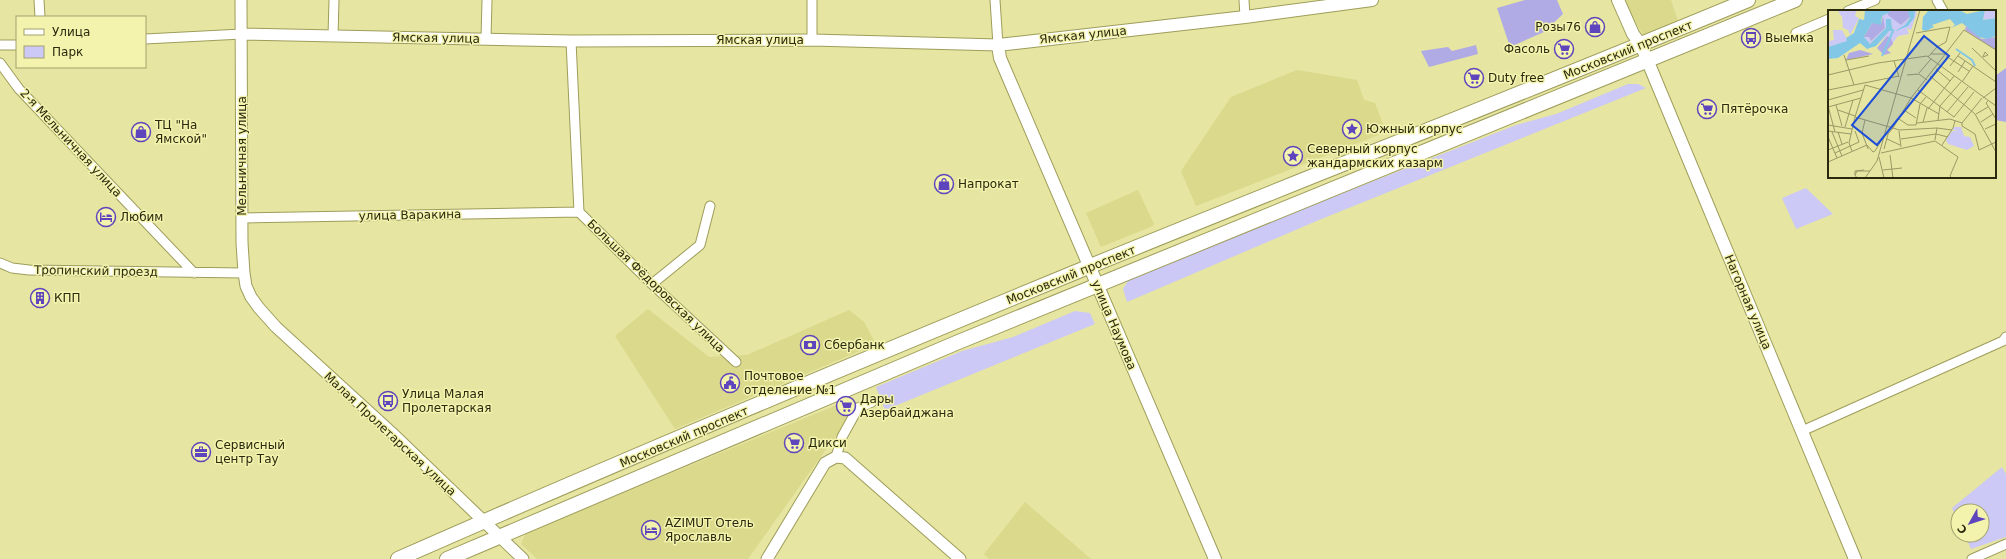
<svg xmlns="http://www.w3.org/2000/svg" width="2006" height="559" viewBox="0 0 2006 559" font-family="'DejaVu Sans',sans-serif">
  <rect width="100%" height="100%" fill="#e6e5a1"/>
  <path fill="#dad98c" d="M1623,0H1671L1678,21L1643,35Z
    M1297,70L1357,80L1364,100L1375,103L1386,132L1196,206L1181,171L1231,97Z
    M1138,190L1154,224L1153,226L1101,247L1086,213Z
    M648,309L709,357L747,355L849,310L864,322L876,344L675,429L615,336Z
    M854,398L858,408L824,452L748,559H537L521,544L526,533Z
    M1025,502L1091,559H989L984,554Z"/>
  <path fill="#ccc9f6" d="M1628,84H1638L1646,88L1319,220L1127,302L1123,289L1130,277L1516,125L1556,114Z
    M1806,188L1833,214L1796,229L1782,198Z
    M1075,311L1090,313L1095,324L885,410L876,387L962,351L1013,337Z
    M2002,467L2006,474V537L1971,549L1965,535H1982V511H1958V521L1952,508Z"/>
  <path fill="#b0abe5" d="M1525,0H1557L1563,14L1544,32L1510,47L1497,8Z
    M1476,45L1478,54L1429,67L1421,51L1448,47L1452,51Z
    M2006,68V122L1995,120V76Z"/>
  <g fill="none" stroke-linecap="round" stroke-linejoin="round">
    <defs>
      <path id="minor" d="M39,0L40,17
        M995,0L998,45
        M1244,0L1245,17
        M1937,0L1943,11
        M1848,11L1875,0
        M1796,33L1829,19
        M333,36L334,0
        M145,39L242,34
        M486,39L487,0
        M812,40V0
        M571,41L579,212L652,284L736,362
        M0,45H17
        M0,63L19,89L194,273
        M242,218L579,212
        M0,263L12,268L29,270L244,273
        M652,284L700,245L710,206
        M1802,431L2003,341L2006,337
        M836,457L842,437L858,408L872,402
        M1972,559L2006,544"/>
      <path id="tertiary" d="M241,0L242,243L244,273L246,286L251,297L259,308L276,327L392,433L523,559
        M242,34L571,41L812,40L998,45
        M767,559L825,463L836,457L845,458L960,559"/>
      <path id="secondary" d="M1618,0L1633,34L1641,45L1855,559
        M1215,559L1000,58L998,45L1245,17L1372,0"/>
      <path id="primary" d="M398,559C627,458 857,362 1088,267C1308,177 1529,91 1748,0
        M447,559L956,343L1795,0"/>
    </defs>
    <use href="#minor" stroke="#9e9d5b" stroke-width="11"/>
    <use href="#tertiary" stroke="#9e9d5b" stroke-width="13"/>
    <use href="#secondary" stroke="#9e9d5b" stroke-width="14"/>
    <use href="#primary" stroke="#9e9d5b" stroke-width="16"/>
    <use href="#minor" stroke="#fff" stroke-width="9"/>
    <use href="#tertiary" stroke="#fff" stroke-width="11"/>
    <use href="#secondary" stroke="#fff" stroke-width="12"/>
    <use href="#primary" stroke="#fff" stroke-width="14"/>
  </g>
  <defs>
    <symbol id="shop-ring" viewBox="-11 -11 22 22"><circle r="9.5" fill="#f3f3ae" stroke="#5e45bd" stroke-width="1.5"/><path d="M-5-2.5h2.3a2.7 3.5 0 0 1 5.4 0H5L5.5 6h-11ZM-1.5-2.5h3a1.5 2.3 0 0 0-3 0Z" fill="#5e45bd"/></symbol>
    <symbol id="bus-ring" viewBox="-11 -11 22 22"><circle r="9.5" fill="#f3f3ae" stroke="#5e45bd" stroke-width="1.5"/><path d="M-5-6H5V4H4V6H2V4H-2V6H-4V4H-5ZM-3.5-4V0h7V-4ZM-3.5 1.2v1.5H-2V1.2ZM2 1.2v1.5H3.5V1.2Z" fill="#5e45bd"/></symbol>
    <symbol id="supermarket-ring" viewBox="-11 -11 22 22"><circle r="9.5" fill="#f3f3ae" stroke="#5e45bd" stroke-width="1.5"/><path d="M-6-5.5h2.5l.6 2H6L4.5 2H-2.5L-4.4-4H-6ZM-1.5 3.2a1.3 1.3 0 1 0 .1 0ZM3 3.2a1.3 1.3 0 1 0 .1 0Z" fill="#5e45bd"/></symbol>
    <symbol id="sight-ring" viewBox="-11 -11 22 22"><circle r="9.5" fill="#f3f3ae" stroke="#5e45bd" stroke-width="1.5"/><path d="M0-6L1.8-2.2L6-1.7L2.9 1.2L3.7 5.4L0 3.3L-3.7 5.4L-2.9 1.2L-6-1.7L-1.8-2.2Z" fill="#5e45bd"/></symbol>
    <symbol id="hotel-ring" viewBox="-11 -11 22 22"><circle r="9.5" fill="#f3f3ae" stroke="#5e45bd" stroke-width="1.5"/><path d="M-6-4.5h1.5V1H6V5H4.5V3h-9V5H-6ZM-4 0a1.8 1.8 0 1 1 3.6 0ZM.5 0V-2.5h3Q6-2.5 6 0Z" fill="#5e45bd"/></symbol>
    <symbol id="building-ring" viewBox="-11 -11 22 22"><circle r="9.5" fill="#f3f3ae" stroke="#5e45bd" stroke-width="1.5"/><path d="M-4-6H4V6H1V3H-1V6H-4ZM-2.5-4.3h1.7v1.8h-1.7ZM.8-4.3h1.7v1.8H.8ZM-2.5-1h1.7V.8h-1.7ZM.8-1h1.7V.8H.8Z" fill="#5e45bd"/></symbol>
    <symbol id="bank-ring" viewBox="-11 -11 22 22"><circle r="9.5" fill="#f3f3ae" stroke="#5e45bd" stroke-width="1.5"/><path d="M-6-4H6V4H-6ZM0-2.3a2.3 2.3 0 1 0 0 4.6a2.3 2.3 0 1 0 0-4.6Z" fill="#5e45bd"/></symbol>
    <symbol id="civic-ring" viewBox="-11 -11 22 22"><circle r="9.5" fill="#f3f3ae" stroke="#5e45bd" stroke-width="1.5"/><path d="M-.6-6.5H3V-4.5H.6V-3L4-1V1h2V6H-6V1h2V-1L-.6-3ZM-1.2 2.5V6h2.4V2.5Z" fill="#5e45bd"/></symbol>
    <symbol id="office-ring" viewBox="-11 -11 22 22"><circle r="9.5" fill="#f3f3ae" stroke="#5e45bd" stroke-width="1.5"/><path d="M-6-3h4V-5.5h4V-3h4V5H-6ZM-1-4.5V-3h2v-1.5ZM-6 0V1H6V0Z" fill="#5e45bd"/></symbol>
  </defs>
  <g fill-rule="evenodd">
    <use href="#shop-ring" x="1584" y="16" width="22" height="22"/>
    <use href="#bus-ring" x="1740" y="27" width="22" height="22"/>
    <use href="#supermarket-ring" x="1553" y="38" width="22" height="22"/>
    <use href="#supermarket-ring" x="1463" y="67" width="22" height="22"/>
    <use href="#supermarket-ring" x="1696" y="98" width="22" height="22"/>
    <use href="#sight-ring" x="1341" y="118" width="22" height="22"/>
    <use href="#shop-ring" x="130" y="121" width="22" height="22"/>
    <use href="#sight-ring" x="1282" y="145" width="22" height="22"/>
    <use href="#shop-ring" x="933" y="173" width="22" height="22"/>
    <use href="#hotel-ring" x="95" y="206" width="22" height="22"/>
    <use href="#building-ring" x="29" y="287" width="22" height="22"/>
    <use href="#bank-ring" x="799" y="334" width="22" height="22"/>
    <use href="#civic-ring" x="719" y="372" width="22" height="22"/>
    <use href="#bus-ring" x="377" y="390" width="22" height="22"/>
    <use href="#supermarket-ring" x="835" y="395" width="22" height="22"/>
    <use href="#supermarket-ring" x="783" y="432" width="22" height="22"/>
    <use href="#office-ring" x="190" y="441" width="22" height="22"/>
    <use href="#hotel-ring" x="640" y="519" width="22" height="22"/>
  </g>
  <g text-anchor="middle" stroke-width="3" stroke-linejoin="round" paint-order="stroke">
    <g font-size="12" fill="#2a290e" stroke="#f3f3ae" text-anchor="start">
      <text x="1581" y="31" text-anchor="end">Розы76</text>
      <text x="1765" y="42">Выемка</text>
      <text x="1550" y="53" text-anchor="end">Фасоль</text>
      <text x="1488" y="82">Duty free</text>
      <text x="1721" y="113">Пятёрочка</text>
      <text x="155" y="129">ТЦ "На<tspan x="155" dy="14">Ямской"</tspan></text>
      <text x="1366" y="133">Южный корпус</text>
      <text x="1307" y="153">Северный корпус<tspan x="1307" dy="14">жандармских казарм</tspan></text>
      <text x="958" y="188">Напрокат</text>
      <text x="120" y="221">Любим</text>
      <text x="54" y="302">КПП</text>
      <text x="824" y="349">Сбербанк</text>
      <text x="744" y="380">Почтовое<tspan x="744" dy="14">отделение №1</tspan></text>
      <text x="402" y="398">Улица Малая<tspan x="402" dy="14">Пролетарская</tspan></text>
      <text x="860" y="403">Дары<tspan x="860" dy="14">Азербайджана</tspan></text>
      <text x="808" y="447">Дикси</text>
      <text x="215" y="449">Сервисный<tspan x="215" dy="14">центр Тау</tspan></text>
      <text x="665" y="527">AZIMUT Отель<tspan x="665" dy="14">Ярославль</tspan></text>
    </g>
    <g font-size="12" fill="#2a290e" stroke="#f3f3ae">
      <text transform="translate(1083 35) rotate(-6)" y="4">Ямская улица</text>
      <text transform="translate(436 38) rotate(1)" y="4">Ямская улица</text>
      <text x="760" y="44">Ямская улица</text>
      <text transform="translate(1628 50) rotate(-22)" y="4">Московский проспект</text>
      <text transform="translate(71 143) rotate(47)" y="4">2-я Мельничная улица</text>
      <text transform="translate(242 156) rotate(-90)" y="4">Мельничная улица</text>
      <text transform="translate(410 215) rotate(-1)" y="4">улица Варакина</text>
      <text transform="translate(96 271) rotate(1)" y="4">Тропинский проезд</text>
      <text transform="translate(1071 275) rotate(-22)" y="4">Московский проспект</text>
      <text transform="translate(656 286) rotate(44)" y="4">Большая Фёдоровская улица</text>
      <text transform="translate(1748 302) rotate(67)" y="4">Нагорная улица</text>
      <text transform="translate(1114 325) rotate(67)" y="4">улица Наумова</text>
      <text transform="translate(390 434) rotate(43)" y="4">Малая Пролетарская улица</text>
      <text transform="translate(684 437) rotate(-23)" y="4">Московский проспект</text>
    </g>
  </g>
  <g transform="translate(1828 10)">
    <rect width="168" height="168" fill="#e6e5a1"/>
    <path d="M10,0H29L27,6L31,8L22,25L20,20L15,18L14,6L12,5ZM87,0L89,3L83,20L79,18L81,24L70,26L64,34L63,28L59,26L48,36L61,21H68L84,10ZM157,0H168V8L155,10ZM59,2L73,15L83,6L78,15L67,21L64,18L63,11H58V18L54,23L44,34L40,33L36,27H41L43,31L57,18L54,6ZM5,20H14L20,31L0,37V31L6,30ZM126,117H133L136,126L142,127L146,136L139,140L120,134L118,130L124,121H130L125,120Z" fill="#ccc9f6"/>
    <path d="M65,0L80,1L83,6L73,15L60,5L59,2ZM55,6L57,18L43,31L41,27H36L44,13L53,14ZM138,16L154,29L168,27V40L137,20ZM59,26L63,28L65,34L59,40L63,43L56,45L49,38ZM32,40L45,44L18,50L21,43Z" fill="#b0abe5"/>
    <path d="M37,0H65L54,6L53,15L44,13L36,27L42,34L58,18V9H63L64,18L67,21L77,15L82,8L80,1L76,0H87L86,8L80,16L68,21H61L48,36L39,39L32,33L10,48L0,49V37L19,31L18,28L26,23L31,9L36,10ZM101,0H131L139,4L157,0L155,10L168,8V26L159,29L151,27L134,13L123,18L127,15L122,9L104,15L106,17L98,21L94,20L95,7Z" fill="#82c8e6"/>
    <path fill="none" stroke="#82c8e6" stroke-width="2" d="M128,39L144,50L147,56M54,46L65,21"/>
    <path fill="none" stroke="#9b9a66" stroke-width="1" d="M88,23L122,17L118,32L109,37L100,47M144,38L168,61M103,44H120M16,45L26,75M118,46L141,61M130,46L168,72M155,47L160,45L157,42L155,47M18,50L41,46M66,51L71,67M122,56L132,43M108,59L122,71M130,62L137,51M91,63L103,49M0,65L50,53L99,46L168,96M79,65L91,64L99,70M102,66L147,104L168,142M134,72L145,56M36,73L71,66M37,75L83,88L65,118L27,107ZM0,80L36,73M90,80L126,107L146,82M155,88L168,78M0,90L35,80M161,90L158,93L168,109M8,95L14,116M0,96L7,122M0,97L33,88M100,99L126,66M10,100L27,106M76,100L88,108M119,102L140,77M111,104L83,88L136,20L168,40M148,104L160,97M71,109L80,115H88L92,94L98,87M110,110L112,96L133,72M95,112L99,98M153,112L165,104M89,113L122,109L134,113M134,113V116L147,124L151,140L168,132M134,113L154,88M0,115L24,119M17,117L25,90M157,119L168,114M0,121L23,124M71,121L73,137M4,122L14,146M10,122L14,134M34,123L40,139M34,123L37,110M0,127L9,148M59,129L72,135M73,129L108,124L120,127M107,130L109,118M114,135L125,118L127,111M56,139L60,124L65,118L71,120L109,118L124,120M0,140L20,132M24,141L21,133L27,107M7,143L31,132L27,121M53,143L107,131L130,147L122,166L124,168M62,145L65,168M51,147L56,168M0,152L39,135L45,142L47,141L53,131M55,160L74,158M27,165V161L36,160M29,168L27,165L29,161H42M37,168L49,151L92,0"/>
    <path fill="#1d4ed8" fill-opacity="0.15" stroke="#1d4ed8" stroke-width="2" d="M96,26L121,46L49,135L24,115Z"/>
    <rect width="168" height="168" fill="none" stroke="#2a290e" stroke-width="2"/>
  </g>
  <rect x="16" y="16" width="130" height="52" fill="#f3f3ae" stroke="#a3a26e"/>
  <rect x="24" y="29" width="20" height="6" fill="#ffffff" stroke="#a3a26e"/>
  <text x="52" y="36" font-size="12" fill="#2a290e">Улица</text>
  <rect x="24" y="46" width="20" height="12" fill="#ccc9f6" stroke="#a3a26e"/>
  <text x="52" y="56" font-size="12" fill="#2a290e">Парк</text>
  <g transform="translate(1970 523) rotate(231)"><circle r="19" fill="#f3f3ae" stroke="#a3a26e"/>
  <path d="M0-3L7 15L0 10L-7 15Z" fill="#5e45bd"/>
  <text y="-6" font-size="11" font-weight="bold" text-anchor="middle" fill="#2a290e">С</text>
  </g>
</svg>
